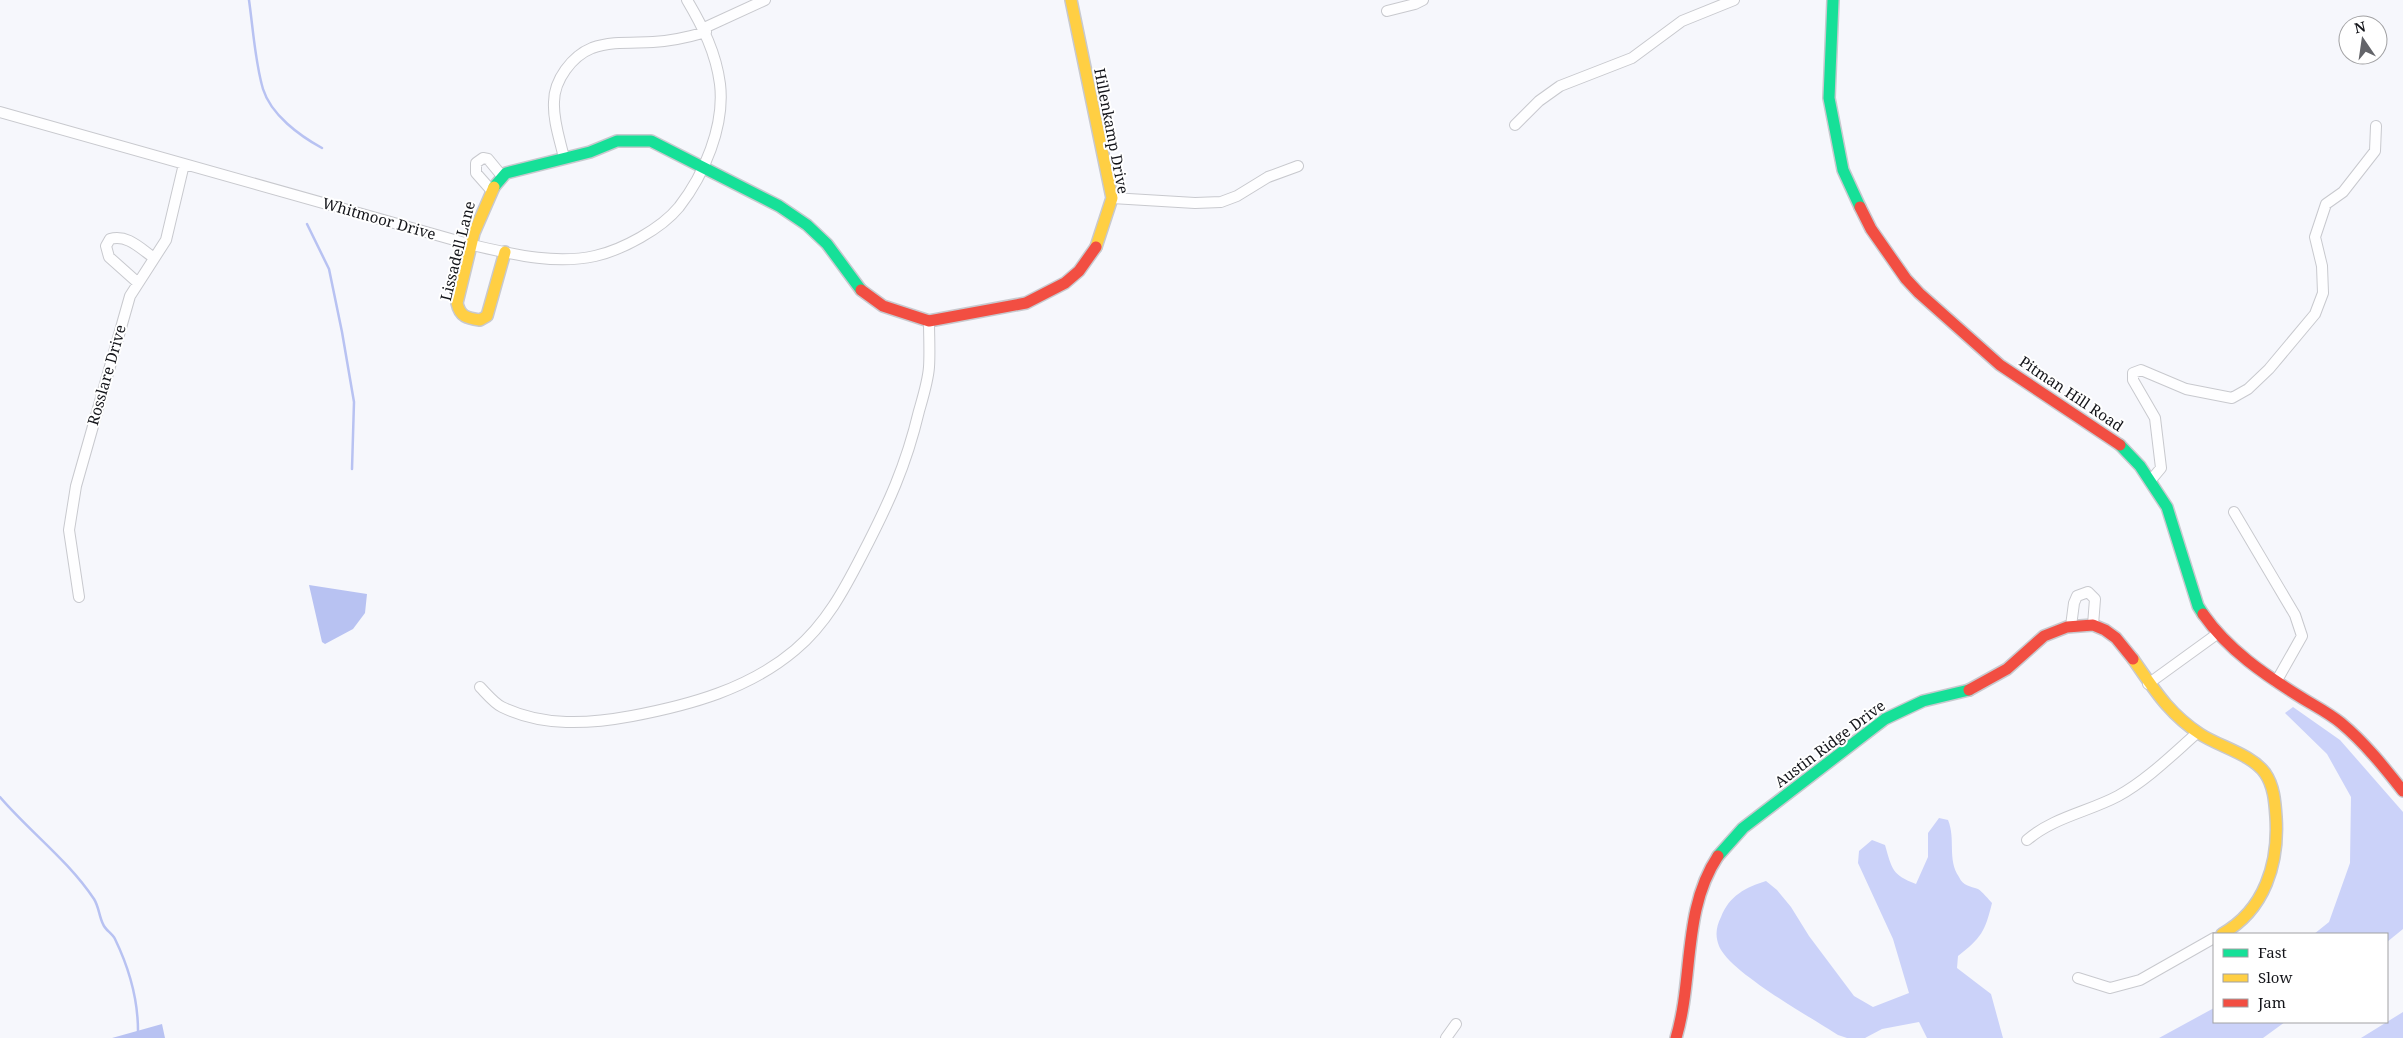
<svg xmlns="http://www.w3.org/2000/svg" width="2403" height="1038" viewBox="0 0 2403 1038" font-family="'Noto Serif',serif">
  <rect width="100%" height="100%" fill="#f6f7fc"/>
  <path fill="#cbd2f9" d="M2293,707L2340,740L2403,812V929L2387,942V934H2314L2329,922L2350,863L2351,797L2327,754L2285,713Z
    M1939,818L1948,820C1956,839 1947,859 1959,877C1963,886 1970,886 1978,889C1983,892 1988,899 1992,903C1985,932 1981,938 1958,956L1957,968L1991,994L2003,1038H1927L1919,1022L1882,1029L1865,1038H1847L1838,1035C1812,1018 1729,972 1719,946C1715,936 1716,927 1721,917C1729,896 1746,887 1766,881L1777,890L1791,907L1809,936L1854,996L1873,1007L1909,993L1893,939L1858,863L1859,851L1872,840L1885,845C1892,869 1892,875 1916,884L1928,857V833Z
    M2214,1008V1022H2285L2263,1038H2159Z
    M2403,1012V1038H2361Z"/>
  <path fill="#b8c2f2" d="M309,585L367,594L365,613L353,629L325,644L322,642Z
    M162,1024L165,1038H112Z"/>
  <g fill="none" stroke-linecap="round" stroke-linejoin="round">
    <path stroke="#b8c2f2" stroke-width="2.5" d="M249,0C253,28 255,62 263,89C271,115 300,136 322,148
      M307,224L329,269L342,332L354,402L352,469
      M0,797C30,832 68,860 94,899C99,907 99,916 103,924C105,930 112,933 115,939C129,968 138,999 138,1031"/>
    <defs>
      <path id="street" d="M1387,11L1415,4L1423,0
        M704,28L765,0
        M0,112L472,245C512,254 554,265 595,256C622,250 661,229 679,207C704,175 725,126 720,84C716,53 703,27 687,0
        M1515,125L1539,101L1560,86L1632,58L1682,21L1734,0
        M564,158C560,140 553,121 554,102C554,80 572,56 592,48C611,41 634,43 653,42C672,41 689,37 706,32
        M491,190L476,173V163L483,158L488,159L502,176
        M1112,198L1195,203L1221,202L1237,196L1268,177L1298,166
        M137,282L109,257L106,246L110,239C127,234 140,248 154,258
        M2151,480L2161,468L2155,418L2133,380V373L2141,370L2186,389L2232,398L2248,389L2269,369L2315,314L2323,293L2322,266L2315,237L2326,204L2343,192L2375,151L2376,126
        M2234,512L2295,615L2302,636L2276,682
        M79,597L69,530L76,486L130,296L166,240L184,164
        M2071,626L2074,603L2077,596L2088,592L2095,599L2093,625
        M2148,684L2217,634
        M480,687C486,693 494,703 502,707C543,727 589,724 632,716C690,705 749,689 795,650C826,624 844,590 862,555C888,505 906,466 919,411C923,397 928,381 929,367C930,352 929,336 929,321
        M2027,840C2054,817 2088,812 2118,796C2147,780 2172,755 2197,733
        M2078,978L2110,988L2140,980L2214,938
        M1446,1038L1456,1024"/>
      <path id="fast" d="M1833,0L1829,98L1843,170L1860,207
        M494,187L506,173L590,152L617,141H651L779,206L807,225L827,244L861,290
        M2120,445L2140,466L2167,507L2198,606L2203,614
        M1718,856L1743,828L1885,719L1923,701L1969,690"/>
      <path id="slow" d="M1071,0L1112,198L1096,247
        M494,187L474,233L457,303C460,317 467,318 480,320L487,316L505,252
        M2133,659C2154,689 2168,713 2200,734C2220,747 2251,754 2265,773C2274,786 2275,802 2276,817C2279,863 2265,910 2222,934"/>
      <path id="jam" d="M1860,207L1871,229L1906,279L1919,293L2000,365L2120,445
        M861,290L883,306L929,321L1026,303L1065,283L1079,271L1096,247
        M2203,614C2228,650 2265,675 2302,698C2315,706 2329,713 2341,723C2365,743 2384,767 2403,791
        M1969,690L2007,669L2044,636L2067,627L2093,625L2105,630L2116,638L2133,659
        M1676,1038C1694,978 1682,910 1718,856"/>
    </defs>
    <use href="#street" stroke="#c8c9ce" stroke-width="12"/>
    <use href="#fast" stroke="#c8c9ce" stroke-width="14"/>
    <use href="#slow" stroke="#c8c9ce" stroke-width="14"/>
    <use href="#jam" stroke="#c8c9ce" stroke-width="14"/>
    <use href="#street" stroke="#fefeff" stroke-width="10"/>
    <use href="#fast" stroke="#16e098" stroke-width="11"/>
    <use href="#slow" stroke="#ffcf43" stroke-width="11"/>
    <use href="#jam" stroke="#f24e42" stroke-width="11"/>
  </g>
  <g text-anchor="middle" stroke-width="4" stroke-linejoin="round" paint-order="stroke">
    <g font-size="15" fill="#14151a" stroke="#fff">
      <text transform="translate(1111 131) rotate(79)" y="5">Hillenkamp Drive</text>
      <text transform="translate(379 219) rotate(16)" y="5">Whitmoor Drive</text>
      <text transform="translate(458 251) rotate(-76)" y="5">Lissadell Lane</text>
      <text transform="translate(107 375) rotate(-74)" y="5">Rosslare Drive</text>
      <text transform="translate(2071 394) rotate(34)" y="5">Pitman Hill Road</text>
      <text transform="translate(1830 744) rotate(-37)" y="5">Austin Ridge Drive</text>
    </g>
  </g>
  <rect x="2213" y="933" width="175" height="90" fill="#ffffff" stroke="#a1a1a3"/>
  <rect x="2223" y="949" width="25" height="8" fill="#16e098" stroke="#a1a1a3"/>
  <text x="2258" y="958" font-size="15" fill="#14151a">Fast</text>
  <rect x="2223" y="974" width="25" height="8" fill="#ffcf43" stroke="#a1a1a3"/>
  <text x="2258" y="983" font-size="15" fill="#14151a">Slow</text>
  <rect x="2223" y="999" width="25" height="8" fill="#f24e42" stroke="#a1a1a3"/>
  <text x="2258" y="1008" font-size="15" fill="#14151a">Jam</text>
  <g transform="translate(2363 40) rotate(347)"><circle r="24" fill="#ffffff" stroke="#a1a1a3"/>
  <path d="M0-4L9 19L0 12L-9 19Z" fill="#636469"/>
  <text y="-8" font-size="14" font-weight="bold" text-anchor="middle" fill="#14151a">N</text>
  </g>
</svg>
